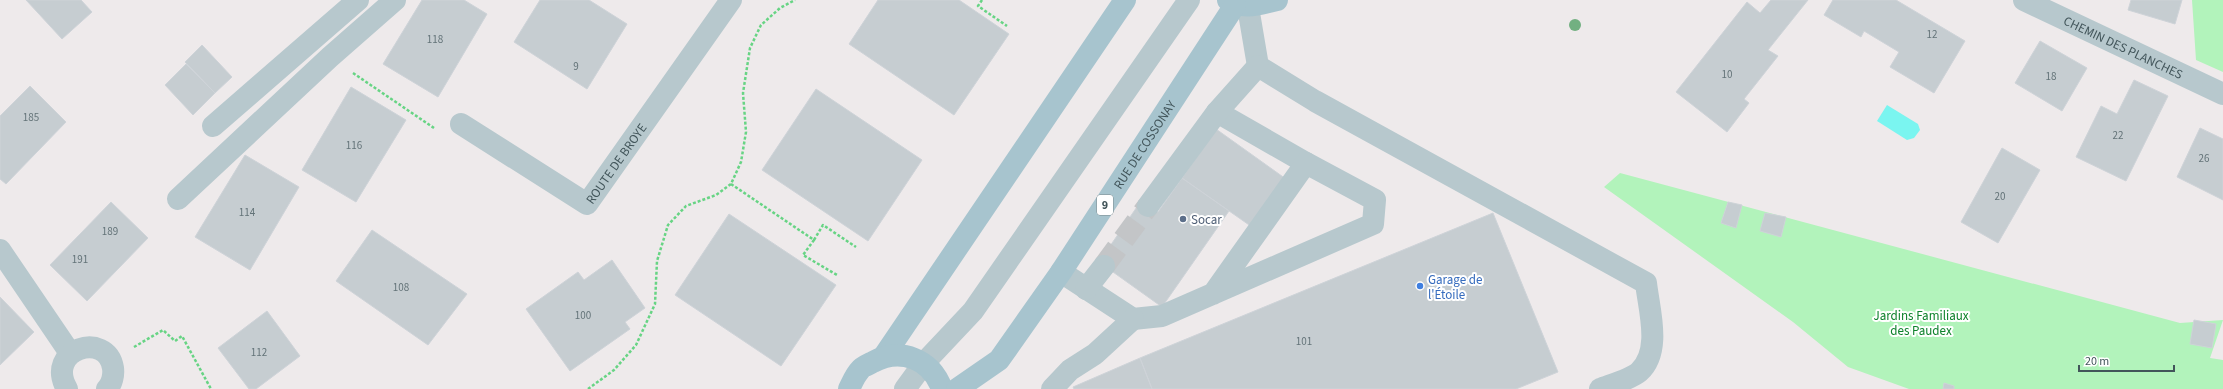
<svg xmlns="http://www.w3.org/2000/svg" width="2223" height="389" viewBox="0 0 2223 389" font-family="'Source Sans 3',sans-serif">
  <rect width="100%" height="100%" fill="#eeeaeb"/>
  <path fill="#b2f3bb" d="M2192,0H2223V72L2196,60Z
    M1620,173L2180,323L2223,320L2210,358L2223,360V389H1909L1848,367L1793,322L1604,187Z"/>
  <path fill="#7af5f0" d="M1887,105L1918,124L1920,130L1914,138L1907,140L1877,121Z"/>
  <path fill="#c6cdd1" stroke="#ced3d8" d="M26,0H81L92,12L62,39Z
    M422,0H464L487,14L438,97L383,64Z
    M540,0H589L627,24L587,89L514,42Z
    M878,0H959L1009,34L954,115L849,44Z
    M1771,0H1808L1768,50L1778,56L1744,99L1749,103L1727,132L1676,92L1747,2L1760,13Z
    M1833,0H1896L1965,41L1934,93L1890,67L1899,52L1864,31L1861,37L1824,15Z
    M2131,0H2182L2175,24L2128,10Z
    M2040,41L2087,68L2062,111L2015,83Z
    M202,45L232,77L215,93L185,62Z
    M186,64L215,93L193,115L165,85Z
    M2134,80L2168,96L2126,181L2076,157L2101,106L2117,114Z
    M30,86L66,122L6,184L0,179V116Z
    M351,87L406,120L356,202L302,170Z
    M816,89L922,160L868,241L762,170Z
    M2200,128L2223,139V200L2177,177Z
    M1216,129L1286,179L1252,227L1182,178Z
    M2002,148L2040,170L1998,243L1961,222Z
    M245,155L299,187L250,270L195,237Z
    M1182,178L1229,211L1162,307L1099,262L1141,201L1158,212Z
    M111,202L148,238L87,301L50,265Z
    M1728,202L1742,205L1736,228L1721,223Z
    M1493,213L1558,372L1516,389H1152L1140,358Z
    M1765,213L1786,217L1781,237L1760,231Z
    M729,214L836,285L781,366L675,295Z
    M372,230L467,294L428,345L336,281Z
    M612,260L645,308L625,322L630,329L570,371L526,309L578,272L584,280Z
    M0,297L34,332L0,365Z
    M267,311L300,356L256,389H249L218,348Z
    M2194,320L2216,324L2212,348L2190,344Z
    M1140,358L1152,389H1074L1073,387Z
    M1944,383L1954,386V389H1943Z"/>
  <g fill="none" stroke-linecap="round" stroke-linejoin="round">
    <path stroke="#c3c5c7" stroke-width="22" stroke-dasharray="22 11" stroke-linecap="butt" d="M1104,266L1148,206"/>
    <path stroke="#67d484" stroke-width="2.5" stroke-dasharray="3 2" stroke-linecap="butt" d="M982,0L978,6L1007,26
      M353,73L434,128
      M731,184L814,240L803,255L837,275
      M814,240L823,225L856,247
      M134,347L163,330L175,341L182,336L211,389
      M588,389L614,370L636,345L655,304L657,261L668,225L686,206L716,195L731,184L741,162L746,132L743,93L750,48L761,25L780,8L795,0"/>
    <g stroke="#b7c8cd" stroke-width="22">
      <path id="s1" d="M2024,0L2223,94"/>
      <path d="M1248,7L1258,66L1315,101L1646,283C1649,310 1662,351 1639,372C1631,379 1610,385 1600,389"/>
      <path d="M1217,112L1306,163"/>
      <path id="s2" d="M461,124L587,204L731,0"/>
      <path d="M213,126L358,0"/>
      <path d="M178,199L330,57L395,0"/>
      <path d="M1148,206L1217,112L1258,66"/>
      <path d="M0,250L70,353"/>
      <path d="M1061,272L1133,319L1162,316L1373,224L1375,200L1306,163L1213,294"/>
      <path d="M1086,289L1104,266"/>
      <path d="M67,389C44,349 107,330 113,368C114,375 112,384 107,389"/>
      <path d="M905,389L924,363L973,311L1189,0"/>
      <path d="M1052,389L1070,370L1095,354L1133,319"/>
    </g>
    <g stroke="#a7c4ce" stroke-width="22">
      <path d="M1228,0C1244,10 1259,4 1277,0"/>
      <path d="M884,356L1125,0"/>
      <path d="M849,389C852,383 855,375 860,370C862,367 869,364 873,362C901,347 931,359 942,389"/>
      <path id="s3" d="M957,389L999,360L1061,272L1235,5"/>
    </g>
  </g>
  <circle fill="#72b081" cx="1575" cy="25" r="6"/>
  <circle fill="#5c6f8a" stroke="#fff" stroke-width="1.5" cx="1183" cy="219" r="4"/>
  <circle fill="#3f7fe0" stroke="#fff" stroke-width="1.5" cx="1420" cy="286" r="4"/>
  <g text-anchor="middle" stroke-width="4" stroke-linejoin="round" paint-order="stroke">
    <g font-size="11" fill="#637378">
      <text x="1932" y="38">12</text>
      <text x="435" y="43">118</text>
      <text x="576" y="70">9</text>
      <text x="1727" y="78">10</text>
      <text x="2051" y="80">18</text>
      <text x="31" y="121">185</text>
      <text x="2118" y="139">22</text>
      <text x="354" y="149">116</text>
      <text x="2204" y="162">26</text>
      <text x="2000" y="200">20</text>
      <text x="247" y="216">114</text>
      <text x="110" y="235">189</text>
      <text x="80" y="263">191</text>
      <text x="401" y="291">108</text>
      <text x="583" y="319">100</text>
      <text x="1304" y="345">101</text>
      <text x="259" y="356">112</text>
    </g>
    <rect fill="#fff" stroke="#7b888c" stroke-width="1" x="1097" y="195" width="16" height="20" rx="3"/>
    <g font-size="12" font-weight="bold" fill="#42555a">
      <text x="1105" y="209">9</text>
    </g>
    <g font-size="13" fill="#42555a" stroke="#fff">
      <text dy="5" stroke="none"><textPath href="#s1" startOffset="110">CHEMIN DES PLANCHES</textPath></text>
      <text dy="5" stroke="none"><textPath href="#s3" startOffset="311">RUE DE COSSONAY</textPath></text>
      <text dy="5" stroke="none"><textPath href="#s2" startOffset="199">ROUTE DE BROYE</textPath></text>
    </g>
    <g font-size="13" fill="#4e5e75" stroke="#fff" text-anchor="start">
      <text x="1191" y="224">Socar</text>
    </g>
    <g font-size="13" fill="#366cbe" stroke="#fff" text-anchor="start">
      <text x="1428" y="284">Garage de<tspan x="1428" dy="15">l'Étoile</tspan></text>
    </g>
    <g font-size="13" fill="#0c812a" stroke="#fff">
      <text x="1921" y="320">Jardins Familiaux<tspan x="1921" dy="15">des Paudex</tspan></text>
    </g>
  </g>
  <path d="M2079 365v6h95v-6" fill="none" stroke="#42555a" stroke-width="2"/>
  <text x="2085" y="365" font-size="12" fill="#42555a" stroke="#ffffff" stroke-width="3" paint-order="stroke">20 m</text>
</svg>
